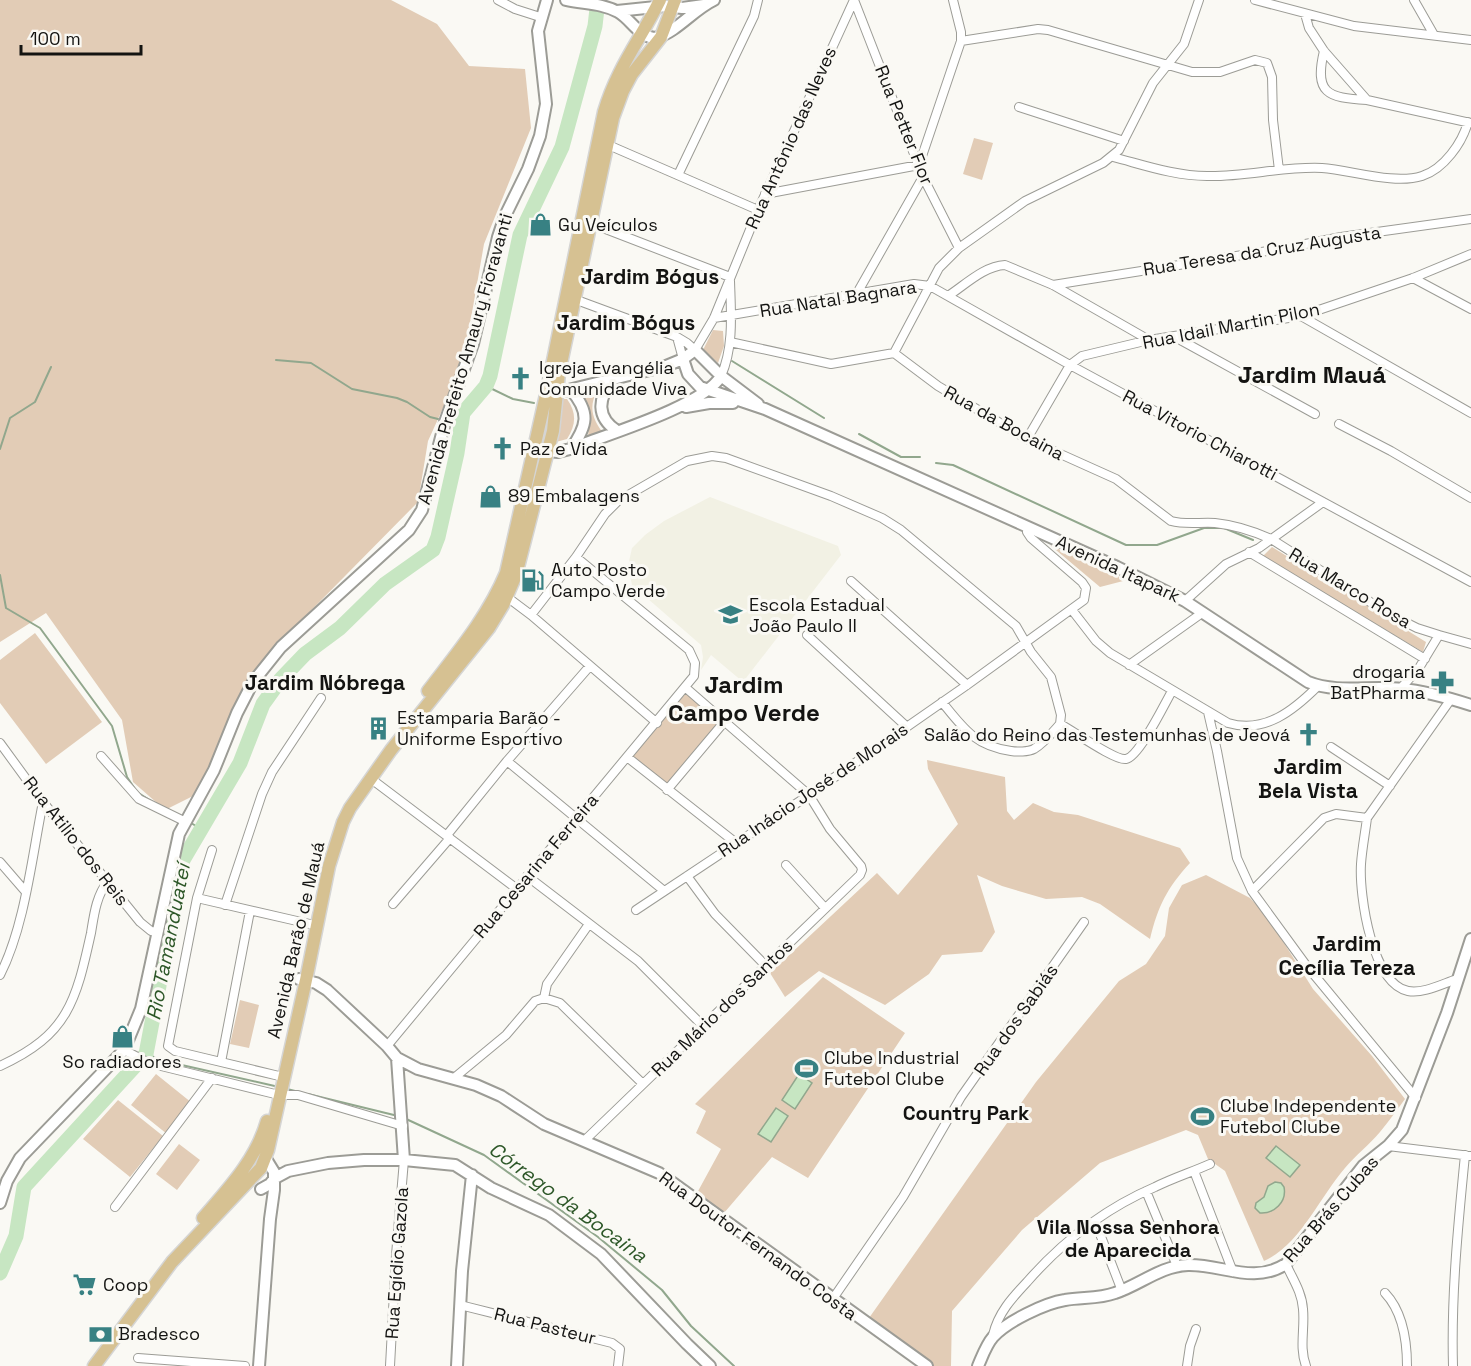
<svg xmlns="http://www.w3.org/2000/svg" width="1471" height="1366" viewBox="0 0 1471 1366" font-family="'Space Grotesk',sans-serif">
  <rect width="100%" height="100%" fill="#faf9f4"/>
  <path fill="#f2f1e4" d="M710,497L838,546L841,555L743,682L711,655L701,670L703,657L701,645L632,585L628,566L632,548L645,535L664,521Z"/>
  <path fill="#e2ccb6" d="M0,0H391L437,24L469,66L525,69L531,128L484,244L463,364L428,441L418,502L275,647L193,796L165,810L133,782L122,720L46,613L0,642Z
    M974,138L993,143L982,180L963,174Z
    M713,330L723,331L724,346L718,363L703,350Z
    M597,391C588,408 593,420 604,434L587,440C591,423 591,409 580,396Z
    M561,399H567C577,413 576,425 567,439L556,442Z
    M1050,545L1127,580L1100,587Z
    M1272,547L1426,642L1423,652L1262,557Z
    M35,633L102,722L46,764L0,703V660Z
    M687,692L722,722L667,787L630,757Z
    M927,760L1005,777L1007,811L1014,820L1033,803L1054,812L1078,815L1180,848L1190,863C1167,888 1158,906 1150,939L1100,904L1082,897L1046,899L1002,886L977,875L995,932L982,952L942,955L929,974L885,1005L819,971L785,997L770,973L877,873L898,895L958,824L928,769Z
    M1206,875L1250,898L1267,916L1313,989L1372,1056L1405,1099C1397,1110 1389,1121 1380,1132C1369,1145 1356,1155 1345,1168C1319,1198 1300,1245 1264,1261L1225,1171L1208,1159L1198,1135L1186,1130L1100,1163L1022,1230L952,1311L951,1366H932L869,1318L1036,1082L1119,981L1146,964L1165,936L1169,908L1182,885Z
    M823,977L905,1033L808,1178L772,1157L724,1213L697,1193L721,1149L696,1133L706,1111L695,1104Z
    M240,1000L259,1005L249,1048L230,1044Z
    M156,1074L192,1103L167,1134L131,1105Z
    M118,1100L163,1136L130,1177L83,1139Z
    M179,1144L200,1160L177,1190L156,1174Z"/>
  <path fill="#c7e6c2" stroke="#91a78d" stroke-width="1.5" d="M799,1074L812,1083L795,1109L782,1100Z
    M776,1108L788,1116L771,1142L758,1134Z
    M1276,1146L1300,1165L1290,1177L1266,1158Z
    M1275,1182L1281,1183L1284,1187C1287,1202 1274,1214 1260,1213L1255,1208L1256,1203L1264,1197L1268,1186Z"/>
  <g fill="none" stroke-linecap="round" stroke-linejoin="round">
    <path stroke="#91a78d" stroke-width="2" d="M276,360L311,363L352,389L397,398L407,402L430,417L438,419
      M732,361L824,418
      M486,386L513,399L534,403
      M450,421L461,428
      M859,434L901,457H920
      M0,449L10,418L35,402L51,367
      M936,463L953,465L1126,545H1157L1204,528H1224L1253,540
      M0,575L6,608L40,628L112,726L127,777L137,792L151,801
      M191,823L201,829
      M146,1054L164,1061L279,1087
      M287,1089L299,1092
      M308,1094L398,1116
      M404,1118L484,1155L598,1237L662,1290L691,1326L734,1366"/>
    <path stroke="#c7e6c2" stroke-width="15" d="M0,1273L16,1236L24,1187L146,1054L183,860L240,763L263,704L281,679L305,654L340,628L385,584L433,550L438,537L457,453L463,413L486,386L490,376L520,235L562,147L595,26L598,0"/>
    <defs>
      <path id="street" d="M498,0L515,9L540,17
        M854,0L923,177L959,248
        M1255,0L1354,26L1471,40
        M1414,0L1434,35
        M1305,14L1309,28L1324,51L1367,100L1471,123
        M961,41L1038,29L1048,30L1192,72H1220L1255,60L1267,63L1272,77L1273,120L1279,170
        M1324,51C1314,93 1327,98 1367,100
        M1019,107L1124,141
        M606,144L758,210
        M1113,157C1144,165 1175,176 1207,176C1245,177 1284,166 1322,168C1351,170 1394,185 1422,176C1444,169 1462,143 1468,122
        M678,175L754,16L758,0
        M765,194L919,165L961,41V32L953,0
        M590,223L730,277
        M1413,278L1471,309
        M1053,285L1280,249L1341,237L1471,219
        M856,295L923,177
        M948,296C965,285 984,266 1005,265L1053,285L1149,340
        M574,299L677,337L687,343L695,350L714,318L758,210L854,0
        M1301,316L1471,413
        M714,318L914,284L930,286L1070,365L1471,582
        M677,337L683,359
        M1175,337L1315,414
        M730,342L831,364L894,353
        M894,353L938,386L1027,439L1116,479L1171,521C1186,525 1200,522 1215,523C1235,525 1253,531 1271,539L1389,614L1417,628L1439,635L1419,668L1401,688
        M894,353L939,268L959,248L1025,201L1103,163L1119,150L1153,83L1184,44L1199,0
        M721,376C734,347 731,313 730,281
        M1339,424L1391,451L1471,498
        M1027,439L1070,365L1082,356L1149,340L1301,316L1413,278L1471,254
        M1249,552L1425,659
        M851,581L967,685
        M507,597L531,615L657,723
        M1185,601L1226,564L1259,548L1323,502
        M1072,610L1096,641L1110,653L1228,723C1265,734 1294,710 1318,686
        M531,615L576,557L605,514L618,501L687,461L712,456L726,458L831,496L882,518L901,530L1016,626L1031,652L1051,677L1061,715L1060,724
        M807,635L907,727
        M1439,635L1471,644
        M1129,665L1202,613
        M942,702C963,728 975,746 1011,751C1017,752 1028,752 1034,749C1044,743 1052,733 1060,724C1072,730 1115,761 1126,759C1139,757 1165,703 1172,691
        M1208,712L1217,751L1237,858L1252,891L1306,965L1416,1098
        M0,743L43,802L140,922L151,931L158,932
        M1331,747L1390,786
        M101,756L139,799L184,821
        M627,757L736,843
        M507,761L663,890
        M370,778L517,889
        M667,790L725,721
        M1367,818L1451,699
        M447,835L507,761L589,667
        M212,850L197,898L168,1046L175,1051L279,1076
        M0,862L25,891
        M786,865L825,908
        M527,876L638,961L703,1026
        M687,876L715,914L766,966
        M1252,891L1324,818L1336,814L1367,818C1365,834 1362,849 1361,864C1359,895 1372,984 1408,991C1423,994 1442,984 1457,979
        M197,898L310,924
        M393,904L450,838
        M225,905L262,794L272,772L321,698
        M636,910L809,795L967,685L1084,600L1086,588L1082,582L1031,538L1027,532L1028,528
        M0,975C25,926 32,856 43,802
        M544,998L560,1003L643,1084
        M544,998L547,984L589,924
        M387,1046L694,676L695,663L689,650L576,557
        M124,1050L149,1063L275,1094
        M221,1062L250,911
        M0,1066C68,1035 76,1001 91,933C94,915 96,896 108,881
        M454,1078L506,1035L535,1001L544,998
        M280,1095H298L403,1126
        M584,1141L860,875L862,870L861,866L830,829L809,795L686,688
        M1388,1146L1471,1156
        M1194,1171L1233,1272
        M1146,1191L1177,1266
        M115,1207L212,1078
        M1095,1221L1122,1291
        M1286,1264C1292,1278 1302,1292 1303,1309C1305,1329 1299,1347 1306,1366
        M1385,1293C1403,1312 1407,1341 1407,1366
        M832,1300L903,1197L961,1097L1084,922
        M460,1305L612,1343L620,1349L618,1366
        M993,1335C998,1313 1012,1298 1027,1282C1062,1242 1106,1208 1155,1187C1173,1178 1192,1172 1210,1164
        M138,1358L245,1366
        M390,1366L396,1255L404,1160
        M1187,1366L1190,1346L1196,1329
        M1453,1366C1451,1296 1458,1225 1465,1155"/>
      <path id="secondary" d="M566,0C583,4 602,3 618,12C631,19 639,38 656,38C678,31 693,10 714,0
        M617,11L665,6L682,8L704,5
        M683,359L688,374L700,387L765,409L1117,567L1185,601L1308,682C1338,694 1371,685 1402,689C1425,691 1449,698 1471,705
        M612,380C598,399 596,417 617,431
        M552,394L666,366L683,359L695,350L721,376L758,404
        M686,407L709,403H733
        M571,449C587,426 591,413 571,390
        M548,451L558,452L570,449C605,435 704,406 721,376
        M299,979L316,983L327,990L387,1046L397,1058L418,1069L476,1085L501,1096L544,1124L659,1173L927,1366
        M397,1058L404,1160
        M261,1189L270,1184L275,1178L288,1171L328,1163L364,1160H404L455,1165L491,1188L549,1215L601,1254L687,1344L710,1366
        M0,1203L7,1181L20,1158L124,1050L141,1009L179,834L214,770L237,713L253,682L281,647L409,530L422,510L445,422L473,344L498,237L505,216L528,169L540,136L546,104L538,31L547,0
        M259,1366L270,1219L274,1190V1172L266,1159
        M457,1366L462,1271L472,1175
        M978,1366C982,1357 986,1345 993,1337C1006,1322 1045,1303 1065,1300C1082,1297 1099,1299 1115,1293C1140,1285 1160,1266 1188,1265C1222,1264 1253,1285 1286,1264L1363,1166L1388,1146L1402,1130L1447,1013L1471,939"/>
      <path id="primary" d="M428,691C457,653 487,618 506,573L546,395L604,112C617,68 640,40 660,0
        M203,1218C228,1189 256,1160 267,1121
        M94,1366L172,1262L261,1168L268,1150L306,980L329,866L343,822L350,808L391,750L489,628L503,605L516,575L553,431L559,373L613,118L623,91L632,74L661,37L675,0"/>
    </defs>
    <use href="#street" stroke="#9c9c96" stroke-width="10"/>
    <use href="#secondary" stroke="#9c9c96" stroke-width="14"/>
    <use href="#primary" stroke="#d5d5d4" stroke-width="15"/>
    <use href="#street" stroke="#fff" stroke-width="8"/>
    <use href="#secondary" stroke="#fff" stroke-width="10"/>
    <use href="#primary" stroke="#d6c192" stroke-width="12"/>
  </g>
  <defs>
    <symbol id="shop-bare" viewBox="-9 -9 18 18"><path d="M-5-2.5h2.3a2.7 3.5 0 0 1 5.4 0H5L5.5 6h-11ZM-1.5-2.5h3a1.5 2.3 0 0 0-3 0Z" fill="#388183" stroke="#faf9f4" stroke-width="2.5" paint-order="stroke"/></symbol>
    <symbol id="church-bare" viewBox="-9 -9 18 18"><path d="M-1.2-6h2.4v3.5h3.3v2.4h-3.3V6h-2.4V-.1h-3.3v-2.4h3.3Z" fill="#388183" stroke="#faf9f4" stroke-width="2.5" paint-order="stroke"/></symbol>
    <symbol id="fuel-bare" viewBox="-9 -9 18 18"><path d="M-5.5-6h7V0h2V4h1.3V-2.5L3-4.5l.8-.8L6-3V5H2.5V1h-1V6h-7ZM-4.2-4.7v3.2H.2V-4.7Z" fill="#388183" stroke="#faf9f4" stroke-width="2.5" paint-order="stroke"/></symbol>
    <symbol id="school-bare" viewBox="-9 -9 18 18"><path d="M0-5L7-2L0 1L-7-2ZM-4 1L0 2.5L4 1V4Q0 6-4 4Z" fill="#388183" stroke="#faf9f4" stroke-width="2.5" paint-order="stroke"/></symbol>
    <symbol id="pharmacy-bare" viewBox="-9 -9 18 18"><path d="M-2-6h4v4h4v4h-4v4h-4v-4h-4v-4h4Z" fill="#388183" stroke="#faf9f4" stroke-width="2.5" paint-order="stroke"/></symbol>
    <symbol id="building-bare" viewBox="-9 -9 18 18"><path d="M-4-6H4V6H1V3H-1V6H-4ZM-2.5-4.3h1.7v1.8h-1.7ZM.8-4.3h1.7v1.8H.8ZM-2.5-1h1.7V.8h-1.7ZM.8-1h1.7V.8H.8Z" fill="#388183" stroke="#faf9f4" stroke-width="2.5" paint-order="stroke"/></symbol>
    <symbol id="stadium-bare" viewBox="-9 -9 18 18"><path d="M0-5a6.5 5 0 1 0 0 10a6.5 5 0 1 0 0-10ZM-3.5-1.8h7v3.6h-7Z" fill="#388183" stroke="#faf9f4" stroke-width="2.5" paint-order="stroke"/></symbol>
    <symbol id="supermarket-bare" viewBox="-9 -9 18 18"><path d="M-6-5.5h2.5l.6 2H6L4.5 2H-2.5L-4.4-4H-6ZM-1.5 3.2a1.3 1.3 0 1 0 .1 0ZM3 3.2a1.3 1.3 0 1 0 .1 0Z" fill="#388183" stroke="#faf9f4" stroke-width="2.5" paint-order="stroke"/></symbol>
    <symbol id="bank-bare" viewBox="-9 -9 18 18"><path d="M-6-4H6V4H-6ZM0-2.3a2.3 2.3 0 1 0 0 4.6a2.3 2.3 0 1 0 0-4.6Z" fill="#388183" stroke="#faf9f4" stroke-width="2.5" paint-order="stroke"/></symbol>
  </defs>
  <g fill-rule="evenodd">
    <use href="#shop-bare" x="524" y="208" width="33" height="33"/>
    <use href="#church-bare" x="504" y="362" width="33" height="33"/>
    <use href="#church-bare" x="486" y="432" width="33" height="33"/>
    <use href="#shop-bare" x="474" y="480" width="33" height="33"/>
    <use href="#fuel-bare" x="516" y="564" width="33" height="33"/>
    <use href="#school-bare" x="714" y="598" width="33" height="33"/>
    <use href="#pharmacy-bare" x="1426" y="666" width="33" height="33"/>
    <use href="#building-bare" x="362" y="712" width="33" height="33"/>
    <use href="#church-bare" x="1292" y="718" width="33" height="33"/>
    <use href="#shop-bare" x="106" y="1020" width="33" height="33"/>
    <use href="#stadium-bare" x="790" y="1052" width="33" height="33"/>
    <use href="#stadium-bare" x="1186" y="1100" width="33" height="33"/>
    <use href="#supermarket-bare" x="68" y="1268" width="33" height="33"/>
    <use href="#bank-bare" x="84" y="1318" width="33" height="33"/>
  </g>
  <g text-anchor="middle" stroke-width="6" stroke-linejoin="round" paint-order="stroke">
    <g font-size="18" fill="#141412" stroke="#faf9f4">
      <text transform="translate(904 125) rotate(68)" y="6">Rua Petter Flor</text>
      <text transform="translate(791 138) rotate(-66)" y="6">Rua Antônio das Neves</text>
      <text transform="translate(1262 251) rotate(-9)" y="6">Rua Teresa da Cruz Augusta</text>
      <text transform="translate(838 299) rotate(-9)" y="6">Rua Natal Bagnara</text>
      <text transform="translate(1231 326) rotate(-11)" y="6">Rua Idail Martin Pilon</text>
      <text transform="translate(465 359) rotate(-74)" y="6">Avenida Prefeito Amaury Fioravanti</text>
      <text transform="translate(1004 423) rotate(29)" y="6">Rua da Bocaina</text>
      <text transform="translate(1200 435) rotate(28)" y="6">Rua Vitorio Chiarotti</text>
      <text transform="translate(1118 569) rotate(25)" y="6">Avenida Itapark</text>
      <text transform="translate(1350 588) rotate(31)" y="6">Rua Marco Rosa</text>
      <text transform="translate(813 790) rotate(-34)" y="6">Rua Inácio José de Morais</text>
      <text transform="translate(76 841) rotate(52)" y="6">Rua Atilio dos Reis</text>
      <text transform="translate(536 866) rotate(-50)" y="6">Rua Cesarina Ferreira</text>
      <text transform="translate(296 940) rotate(-77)" y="6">Avenida Barão de Mauá</text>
      <text transform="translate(722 1008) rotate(-44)" y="6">Rua Mário dos Santos</text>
      <text transform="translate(1016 1020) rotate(-55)" y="6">Rua dos Sabiás</text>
      <text transform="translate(1331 1209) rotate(-49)" y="6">Rua Brás Cubas</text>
      <text transform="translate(758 1246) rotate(36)" y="6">Rua Doutor Fernando Costa</text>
      <text transform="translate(397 1263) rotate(-86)" y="6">Rua Egídio Gazola</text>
      <text transform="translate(545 1326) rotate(14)" y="6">Rua Pasteur</text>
    </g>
    <g font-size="18" fill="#141412" stroke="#faf9f4" text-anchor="start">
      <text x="558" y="231">Gu Veículos</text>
      <text x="539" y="374">Igreja Evangélia<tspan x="539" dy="21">Comunidade Viva</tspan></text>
      <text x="520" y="455">Paz e Vida</text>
      <text x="508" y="502">89 Embalagens</text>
      <text x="551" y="576">Auto Posto<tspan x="551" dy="21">Campo Verde</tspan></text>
      <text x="749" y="611">Escola Estadual<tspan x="749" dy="21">João Paulo II</tspan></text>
      <text x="1425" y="678" text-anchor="end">drogaria<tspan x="1425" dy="21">BatPharma</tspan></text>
      <text x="397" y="724">Estamparia Barão -<tspan x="397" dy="21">Uniforme Esportivo</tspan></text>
      <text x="1290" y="741" text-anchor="end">Salão do Reino das Testemunhas de Jeová</text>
      <text x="824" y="1064">Clube Industrial<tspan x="824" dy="21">Futebol Clube</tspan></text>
      <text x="122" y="1068" text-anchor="middle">So radiadores</text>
      <text x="1220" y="1112">Clube Independente<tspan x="1220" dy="21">Futebol Clube</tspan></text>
      <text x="103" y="1291">Coop</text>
      <text x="118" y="1340">Bradesco</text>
    </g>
    <g font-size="20" font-style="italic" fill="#2d5728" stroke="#faf9f4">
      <text transform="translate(168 942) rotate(-79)" y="7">Rio Tamanduateí</text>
      <text transform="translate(568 1202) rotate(36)" y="7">Córrego da Bocaina</text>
    </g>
    <g font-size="20" font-weight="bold" fill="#141412" stroke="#faf9f4">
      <text x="966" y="1120">Country Park</text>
      <text x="1128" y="1234">Vila Nossa Senhora<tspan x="1128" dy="23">de Aparecida</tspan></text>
    </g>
    <g font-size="21" font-weight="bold" fill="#141412" stroke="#faf9f4">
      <text x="650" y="284">Jardim Bógus</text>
      <text x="626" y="330">Jardim Bógus</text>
      <text x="325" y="690">Jardim Nóbrega</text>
      <text x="1308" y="774">Jardim<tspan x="1308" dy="24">Bela Vista</tspan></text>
      <text x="1347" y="951">Jardim<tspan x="1347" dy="24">Cecília Tereza</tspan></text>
    </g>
    <g font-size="24" font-weight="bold" fill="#141412" stroke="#faf9f4">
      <text x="1312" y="383">Jardim Mauá</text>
      <text x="744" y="693">Jardim<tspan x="744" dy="28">Campo Verde</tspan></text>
    </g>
  </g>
  <path d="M21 45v9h120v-9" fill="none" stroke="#141412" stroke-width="3"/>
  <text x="30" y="45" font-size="18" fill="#141412" stroke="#faf9f4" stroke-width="4.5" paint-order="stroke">100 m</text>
</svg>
